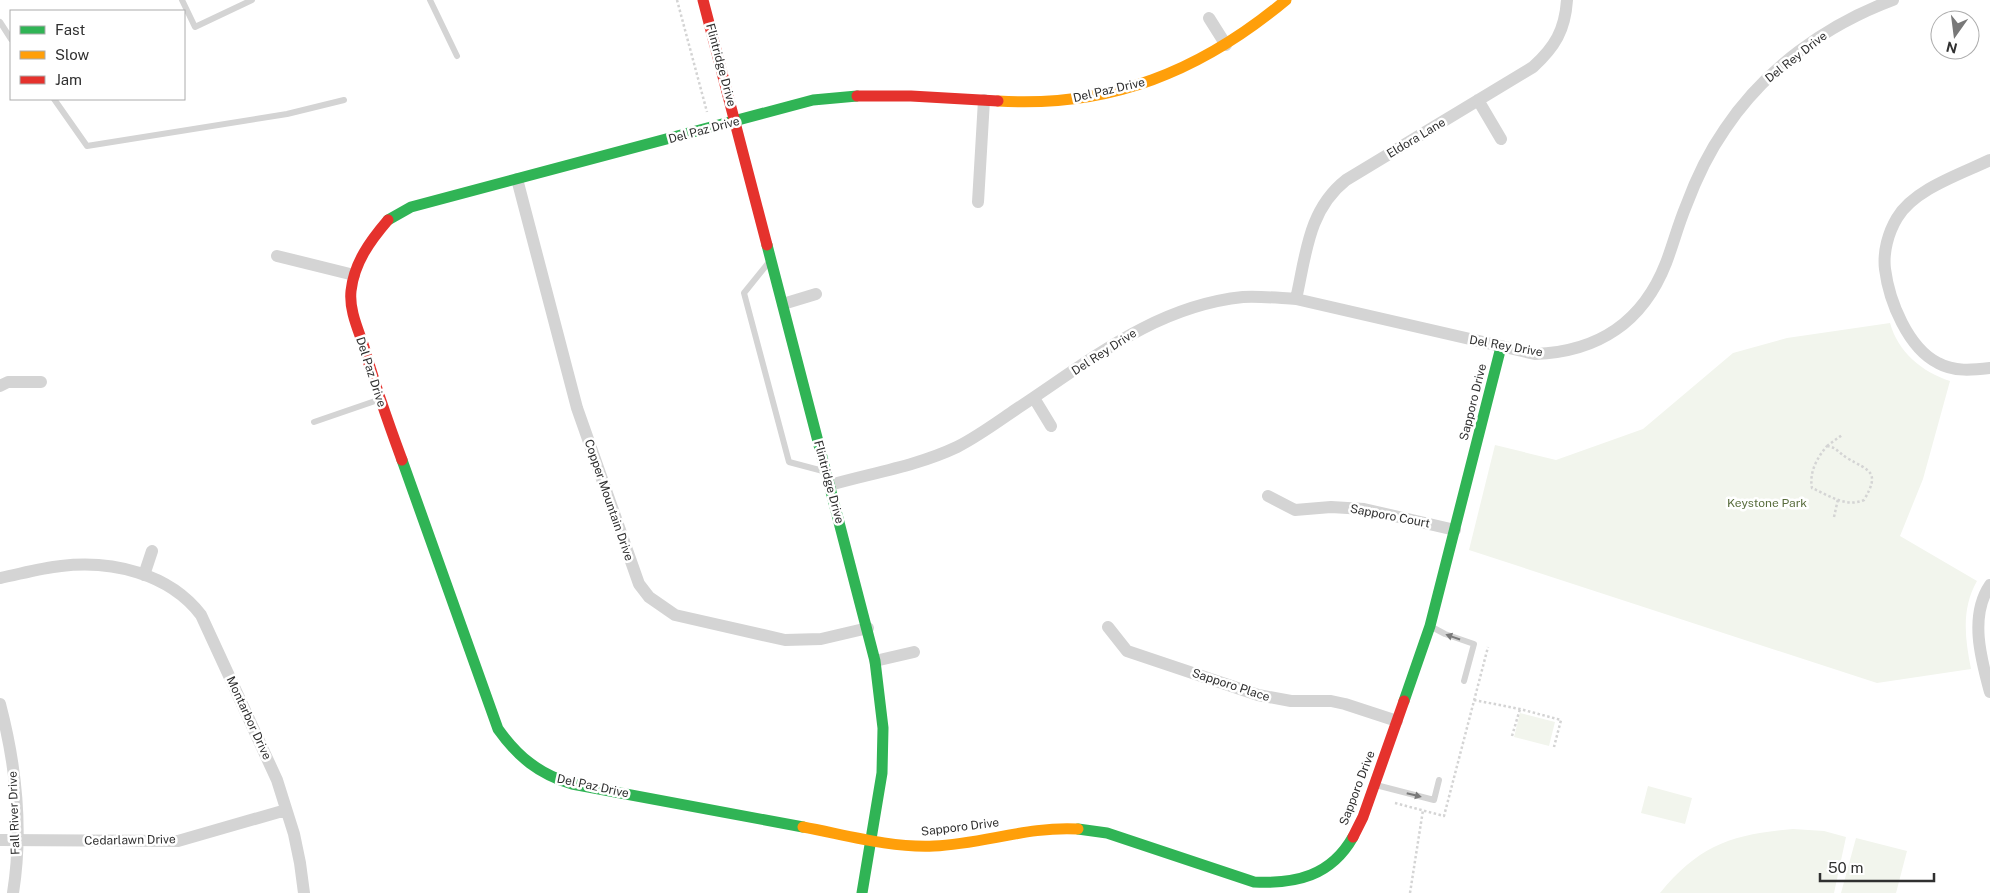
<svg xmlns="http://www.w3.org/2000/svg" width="1990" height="893" viewBox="0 0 1990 893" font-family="'Public Sans',sans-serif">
  <rect width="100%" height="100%" fill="#fff"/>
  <path fill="#f2f5ed" d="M1890,323C1898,352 1922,372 1950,381L1923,479L1900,536L1977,581C1961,609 1965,638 1971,669L1877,683L1469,550L1495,445L1556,460L1643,429L1733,353L1787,338Z
    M1520,713L1555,722L1549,746L1514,737Z
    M1648,786L1692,798L1685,824L1641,813Z
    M1793,829L1824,831L1846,837L1834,893H1660C1699,845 1733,834 1793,829Z
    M1856,838L1907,851L1896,893H1841Z"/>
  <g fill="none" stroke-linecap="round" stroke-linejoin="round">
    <path stroke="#d4d4d4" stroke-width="2.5" stroke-dasharray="2.5 2.5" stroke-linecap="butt" d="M677,0L707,112
      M1827,446C1836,447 1839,453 1847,458C1869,471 1881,471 1864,500C1846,508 1828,495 1812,488C1809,472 1817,458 1827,446Z
      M1827,446L1842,435
      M1834,517L1838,499
      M1474,700L1520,709L1561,720L1554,747
      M1512,736L1520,709
      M1395,803L1444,816L1488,647
      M1410,893L1423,810"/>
    <path stroke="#d4d4d4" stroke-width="6" d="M182,0L195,27L252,0
      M430,0L457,56
      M0,22L11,39
      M54,99L87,146L287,114L344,100
      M769,262L744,293L789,462L823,471
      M314,422L378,400
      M1430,626L1445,634L1474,644L1464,681
      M1376,785L1434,800L1439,780"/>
    <path stroke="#d4d4d4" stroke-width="12" d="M1209,18L1226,45
      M1478,100L1501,139
      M1990,160C1961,174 1914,189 1897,218C1888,233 1883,252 1885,269C1889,301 1908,348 1938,363C1954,372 1973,370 1990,368
      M517,179L577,408L639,584L649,597L675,615L785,640L821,639L868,628
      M978,202L984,100
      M277,256L354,275
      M1296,299C1306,255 1308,210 1346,180L1533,67C1555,47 1565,30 1567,0
      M783,304L816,294
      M0,386L8,382H41
      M1034,398L1051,426
      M830,485C872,473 917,466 957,447C977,437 996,423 1015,410C1087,363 1154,306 1243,297C1261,296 1278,298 1296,299L1535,354C1598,352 1643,322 1666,263C1673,245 1678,225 1686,206C1696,179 1709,152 1725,129C1765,69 1826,25 1893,0
      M1268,496L1295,510L1331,507L1364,509L1455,530
      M144,575L152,551
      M0,578C20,574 41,568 61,566C111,560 169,573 201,615L277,780L294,834L300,863L304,893
      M1990,585C1969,616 1981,659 1990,692
      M1108,627L1127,651L1258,695L1291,701H1331L1345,704L1397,721
      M875,661L914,652
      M0,704C16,765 23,830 13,893
      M0,840L178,841L286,810"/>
    <path stroke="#30b455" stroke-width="11" d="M388,220L411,207L813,100L857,96
      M767,245L875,661L883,728L882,773L862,893
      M402,460L498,729C518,757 539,774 572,784L803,827
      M1404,701L1430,626L1501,347
      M1078,829L1107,833L1254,882C1296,884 1331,876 1353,837"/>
    <path stroke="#ff9f0a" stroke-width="11" d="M998,101C1111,108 1201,71 1286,0
      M803,827C846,835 890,848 934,846C983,844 1029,826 1078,829"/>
    <path stroke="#e5322d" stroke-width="11" d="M703,0L767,245
      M857,96H911L998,101
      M388,220C370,241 354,263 351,291C349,310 358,329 364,347C375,385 388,422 402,460
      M1353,837L1363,817L1404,701"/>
  </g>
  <defs><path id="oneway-solid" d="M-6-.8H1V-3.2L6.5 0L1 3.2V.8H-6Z" transform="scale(1.25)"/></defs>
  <g fill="#7a7a7a">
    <use href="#oneway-solid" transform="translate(1453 637) rotate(-161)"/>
    <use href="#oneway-solid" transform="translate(1414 795) rotate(14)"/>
  </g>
  <g text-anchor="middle" stroke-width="5" stroke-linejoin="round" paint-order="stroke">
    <g font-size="12" fill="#303030" stroke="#fff">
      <text transform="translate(1796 57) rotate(-38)" y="4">Del Rey Drive</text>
      <text transform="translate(721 65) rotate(75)" y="4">Flintridge Drive</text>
      <text transform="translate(1109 90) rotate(-13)" y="4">Del Paz Drive</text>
      <text transform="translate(704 130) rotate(-15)" y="4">Del Paz Drive</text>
      <text transform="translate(1416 138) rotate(-31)" y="4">Eldora Lane</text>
      <text transform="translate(1506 346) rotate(10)" y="4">Del Rey Drive</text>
      <text transform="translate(1104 352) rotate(-33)" y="4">Del Rey Drive</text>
      <text transform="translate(371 372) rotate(72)" y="4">Del Paz Drive</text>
      <text transform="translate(1473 402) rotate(-76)" y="4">Sapporo Drive</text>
      <text transform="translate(829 482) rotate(75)" y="4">Flintridge Drive</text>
      <text transform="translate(609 500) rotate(71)" y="4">Copper Mountain Drive</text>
      <text transform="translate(1390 516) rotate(11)" y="4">Sapporo Court</text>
      <text transform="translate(1231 685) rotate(18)" y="4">Sapporo Place</text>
      <text transform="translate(249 718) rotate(65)" y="4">Montarbor Drive</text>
      <text transform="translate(593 786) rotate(12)" y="4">Del Paz Drive</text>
      <text transform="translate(1357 788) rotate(-69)" y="4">Sapporo Drive</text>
      <text transform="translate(14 813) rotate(-92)" y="4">Fall River Drive</text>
      <text transform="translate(960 827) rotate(-7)" y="4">Sapporo Drive</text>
      <text transform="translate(130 840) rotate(-1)" y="4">Cedarlawn Drive</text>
    </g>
    <g font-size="12" fill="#596d3d" stroke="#fff">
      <text x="1767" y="507">Keystone Park</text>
    </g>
  </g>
  <rect x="10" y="10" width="175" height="90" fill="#ffffff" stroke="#acacac"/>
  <rect x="20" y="26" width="25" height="8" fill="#30b455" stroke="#acacac"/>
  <text x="55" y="35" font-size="15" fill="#303030">Fast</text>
  <rect x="20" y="51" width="25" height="8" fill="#ff9f0a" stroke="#acacac"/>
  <text x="55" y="60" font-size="15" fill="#303030">Slow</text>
  <rect x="20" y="76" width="25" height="8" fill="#e5322d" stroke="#acacac"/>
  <text x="55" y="85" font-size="15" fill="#303030">Jam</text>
  <g transform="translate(1955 35) rotate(194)"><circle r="24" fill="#ffffff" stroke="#acacac"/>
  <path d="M0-4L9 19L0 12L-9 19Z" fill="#787878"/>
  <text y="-8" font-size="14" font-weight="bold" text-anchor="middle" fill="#303030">N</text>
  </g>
  <path d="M1820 873v8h114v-8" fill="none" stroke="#303030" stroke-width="2.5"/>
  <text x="1828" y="873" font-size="15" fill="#303030" stroke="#ffffff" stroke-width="4" paint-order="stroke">50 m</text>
</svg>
